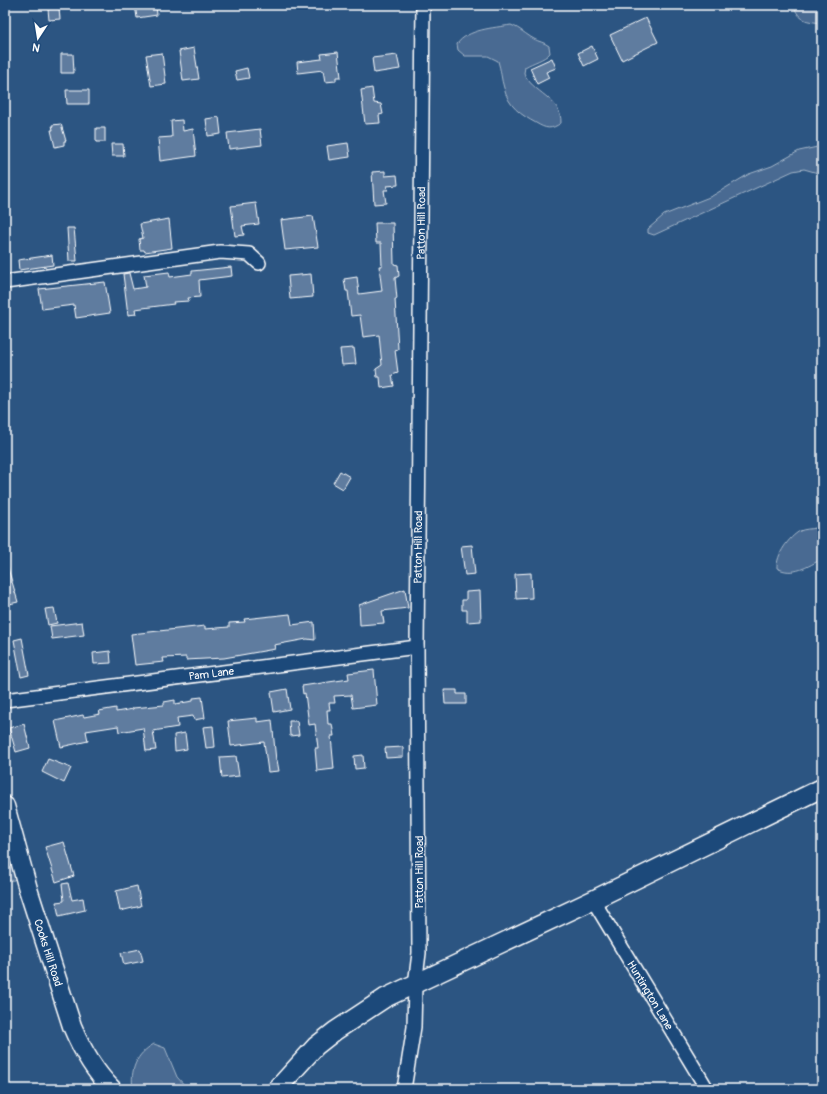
<svg xmlns="http://www.w3.org/2000/svg" width="827" height="1094" viewBox="0 0 827 1094" font-family="Pangolin,sans-serif">
  <rect width="100%" height="100%" fill="#2c5582"/>
  <filter id="ink" filterUnits="userSpaceOnUse"><feTurbulence type="fractalNoise" baseFrequency=".025" numOctaves="2"/><feDisplacementMap in="SourceGraphic" scale="8" xChannelSelector="R" yChannelSelector="G"/><feConvolveMatrix kernelMatrix="1 2 1 2 8 2 1 2 1" color-interpolation-filters="sRGB"/></filter>
  <g filter="url(#ink)">
    <path fill="#486b92" stroke="#a4b5c8" d="M793,5H822V23C805,21 800,21 793,5Z
      M511,25C521,29 525,34 534,39C539,42 544,42 549,46L550,53C544,60 533,62 525,67L524,73C532,93 562,98 561,123C551,130 546,129 536,123C521,115 508,106 504,88C501,79 501,70 498,61L488,56H465L458,50L457,44C468,29 493,28 511,25Z
      M822,146V183L818,173L804,169L793,171L667,229L654,235L648,233V229L664,215L712,196L749,174L772,166L799,151Z
      M816,528L822,530V559C808,566 793,577 777,568C776,555 789,537 800,531C804,529 811,529 816,528Z
      M5,858L15,864L17,877L14,880L5,881Z
      M154,1044L165,1048L177,1077L188,1089H133C130,1070 136,1054 154,1044Z"/>
    <path fill="#5e7c9f" stroke="#fff" d="M135,5H156L157,15L137,18Z
      M59,8L60,19L49,20L48,9Z
      M646,18L658,42L622,60L610,35Z
      M592,46L598,59L584,66L578,53Z
      M194,48L199,79L183,81L179,51Z
      M338,52L341,77H336V81L325,82L323,70L298,73L297,62L322,59L321,54Z
      M162,53L166,84L151,86L146,55Z
      M61,54H73L74,73H61Z
      M397,55L400,69L374,73L372,58Z
      M552,58L556,68L546,72L549,78L537,84L530,68Z
      M247,68L249,78L237,80L235,71Z
      M372,88L374,103L381,104L383,114L379,115L380,123L365,124L361,90Z
      M66,90H89V104H67Z
      M219,117L221,134L208,136L206,119Z
      M182,120L183,131L193,129L196,156L160,161L158,138L172,137L171,121Z
      M61,124L66,141H64V145L55,147L51,130H53L52,125Z
      M96,128H105V142H96Z
      M260,129L262,145L229,149L227,133Z
      M348,143L350,157L329,160L327,146Z
      M111,144H123L124,156H112Z
      M385,171V176L397,175L398,185L387,186L388,190H384L386,203L374,204L372,172Z
      M256,203L259,224L242,226L244,235L235,236L231,206Z
      M313,216L318,247L285,250L281,220Z
      M169,219L172,248L145,252L144,250H140L139,239L143,238L140,224Z
      M375,223H393L394,264L398,265L399,276L395,278L397,299H395L398,349L395,350L398,373L392,375L394,386L381,388L380,377H377L376,369L382,365L379,335L363,337L360,315L351,316L348,291H346L344,279L357,277L359,294L382,291L379,266H382L381,243H376Z
      M67,228H74L77,261H69Z
      M52,255L53,265L19,270L18,260Z
      M231,267L232,276L199,280L200,297L188,298L189,301L173,302L174,304L135,309L136,314L128,315L123,274L129,273L133,289L146,287L144,275L169,272L170,277L192,274V271Z
      M311,274L313,297L290,299L288,276Z
      M105,282L110,313L76,318L74,305L42,309L39,289Z
      M354,348L356,364L342,365L340,349Z
      M340,471L350,477L343,489L333,483Z
      M472,545L475,574L465,575L461,546Z
      M5,565H7L18,602L5,605Z
      M531,573L532,598L516,599L515,574Z
      M405,589L408,608L382,611L384,623L360,625L359,605Z
      M480,591L481,621L467,622V610H462V600H466V592Z
      M54,608L57,623L48,625L45,609Z
      M290,614L292,625L314,622L315,640L307,639L274,645L275,649L224,658L186,660V657L163,658L164,662L135,665L131,634L205,626V629L229,627V623L245,622L244,619Z
      M82,622L84,635L52,639L50,626Z
      M22,638L29,675L21,677L14,640Z
      M110,651L111,663L94,664L93,653Z
      M374,670L377,705L353,708L351,695L334,696L335,703H329L330,710H327L328,724H332L334,736H331L334,769L317,771L315,748H318L315,724L309,725L305,693L303,694L302,686L349,679L348,673Z
      M287,689L290,709L274,712L271,692Z
      M444,690H457V694H466V704H445Z
      M202,697L205,718L194,720L193,716L177,718L178,727L153,731L156,750L146,751L143,728L119,732L118,726L86,731L88,741L61,747L55,721L83,715L84,717L100,714L99,711L116,708V712L133,709V708L164,705V702L175,700V704L193,701V698Z
      M257,718V722L272,720L276,761L277,760L279,771L268,772L264,742L231,746L228,721Z
      M289,721H297L299,735L290,736Z
      M24,724L30,748L16,752L9,728Z
      M213,726L215,747L206,748L203,727Z
      M185,733L187,749L175,751L174,735Z
      M403,747V757L386,758L385,748Z
      M363,755L364,768L355,769L354,756Z
      M236,756L239,776L222,778L220,757Z
      M48,759L71,768L64,783L42,772Z
      M64,842L74,876L56,882L45,847Z
      M68,883L72,900L83,898L85,910L59,916L56,902L64,901L62,884Z
      M137,886L141,906L120,911L116,891Z
      M140,949L143,961L124,965L121,953Z"/>
    <g fill="none" stroke-linecap="round" stroke-linejoin="round">
      <defs>
        <g id="street">
          <path d="M5,282L220,252L249,254L259,263"/>
          <path id="s1" d="M5,700L417,647"/>
          <path id="s2" d="M593,900L707,1089"/>
          <path id="s3" d="M404,1089L414,1027L415,985L419,953L417,647L423,5"/>
        </g>
        <g id="secondary">
          <path id="s4" d="M5,806L28,889L72,1026C82,1050 94,1071 112,1089"/>
          <path d="M277,1089L316,1046L335,1031L385,998L593,900L822,788"/>
        </g>
      </defs>
      <use href="#street" stroke="#fff" stroke-width="16"/>
      <use href="#secondary" stroke="#fff" stroke-width="21"/>
      <use href="#street" stroke="#1f4a7a" stroke-width="13"/>
      <use href="#secondary" stroke="#1f4a7a" stroke-width="18"/>
    </g>
  </g>
  <g text-anchor="middle" stroke-width="3" stroke-linejoin="round" paint-order="stroke">
    <g font-size="11" fill="#fff" stroke="#1f4a7a">
      <text dy="4" stroke="none"><textPath href="#s3" startOffset="867">Patton Hill Road</textPath></text>
      <text dy="4" stroke="none"><textPath href="#s3" startOffset="543">Patton Hill Road</textPath></text>
      <text dy="4" stroke="none"><textPath href="#s1" startOffset="208">Pam Lane</textPath></text>
      <text transform="translate(419 872) rotate(-90)" y="4">Patton Hill Road</text>
      <text dy="4" stroke="none"><textPath href="#s4" startOffset="153">Cooks Hill Road</textPath></text>
      <text dy="4" stroke="none"><textPath href="#s2" startOffset="111">Huntington Lane</textPath></text>
    </g>
  </g>
  <rect width="827" height="1094" fill="none" stroke="#1f4a7a" stroke-width="20"/>
  <rect x="10" y="10" width="807" height="1074" fill="none" stroke="#fff" stroke-width="1.5" filter="url(#ink)"/>
  <g transform="translate(38 38) rotate(192)" stroke="#1f4a7a" stroke-width="3" paint-order="stroke">
  <path d="M0-3L7 15L0 10L-7 15Z" fill="#ffffff"/>
  <text y="-6" font-size="11" font-weight="bold" text-anchor="middle" fill="#ffffff">N</text>
  </g>
</svg>
